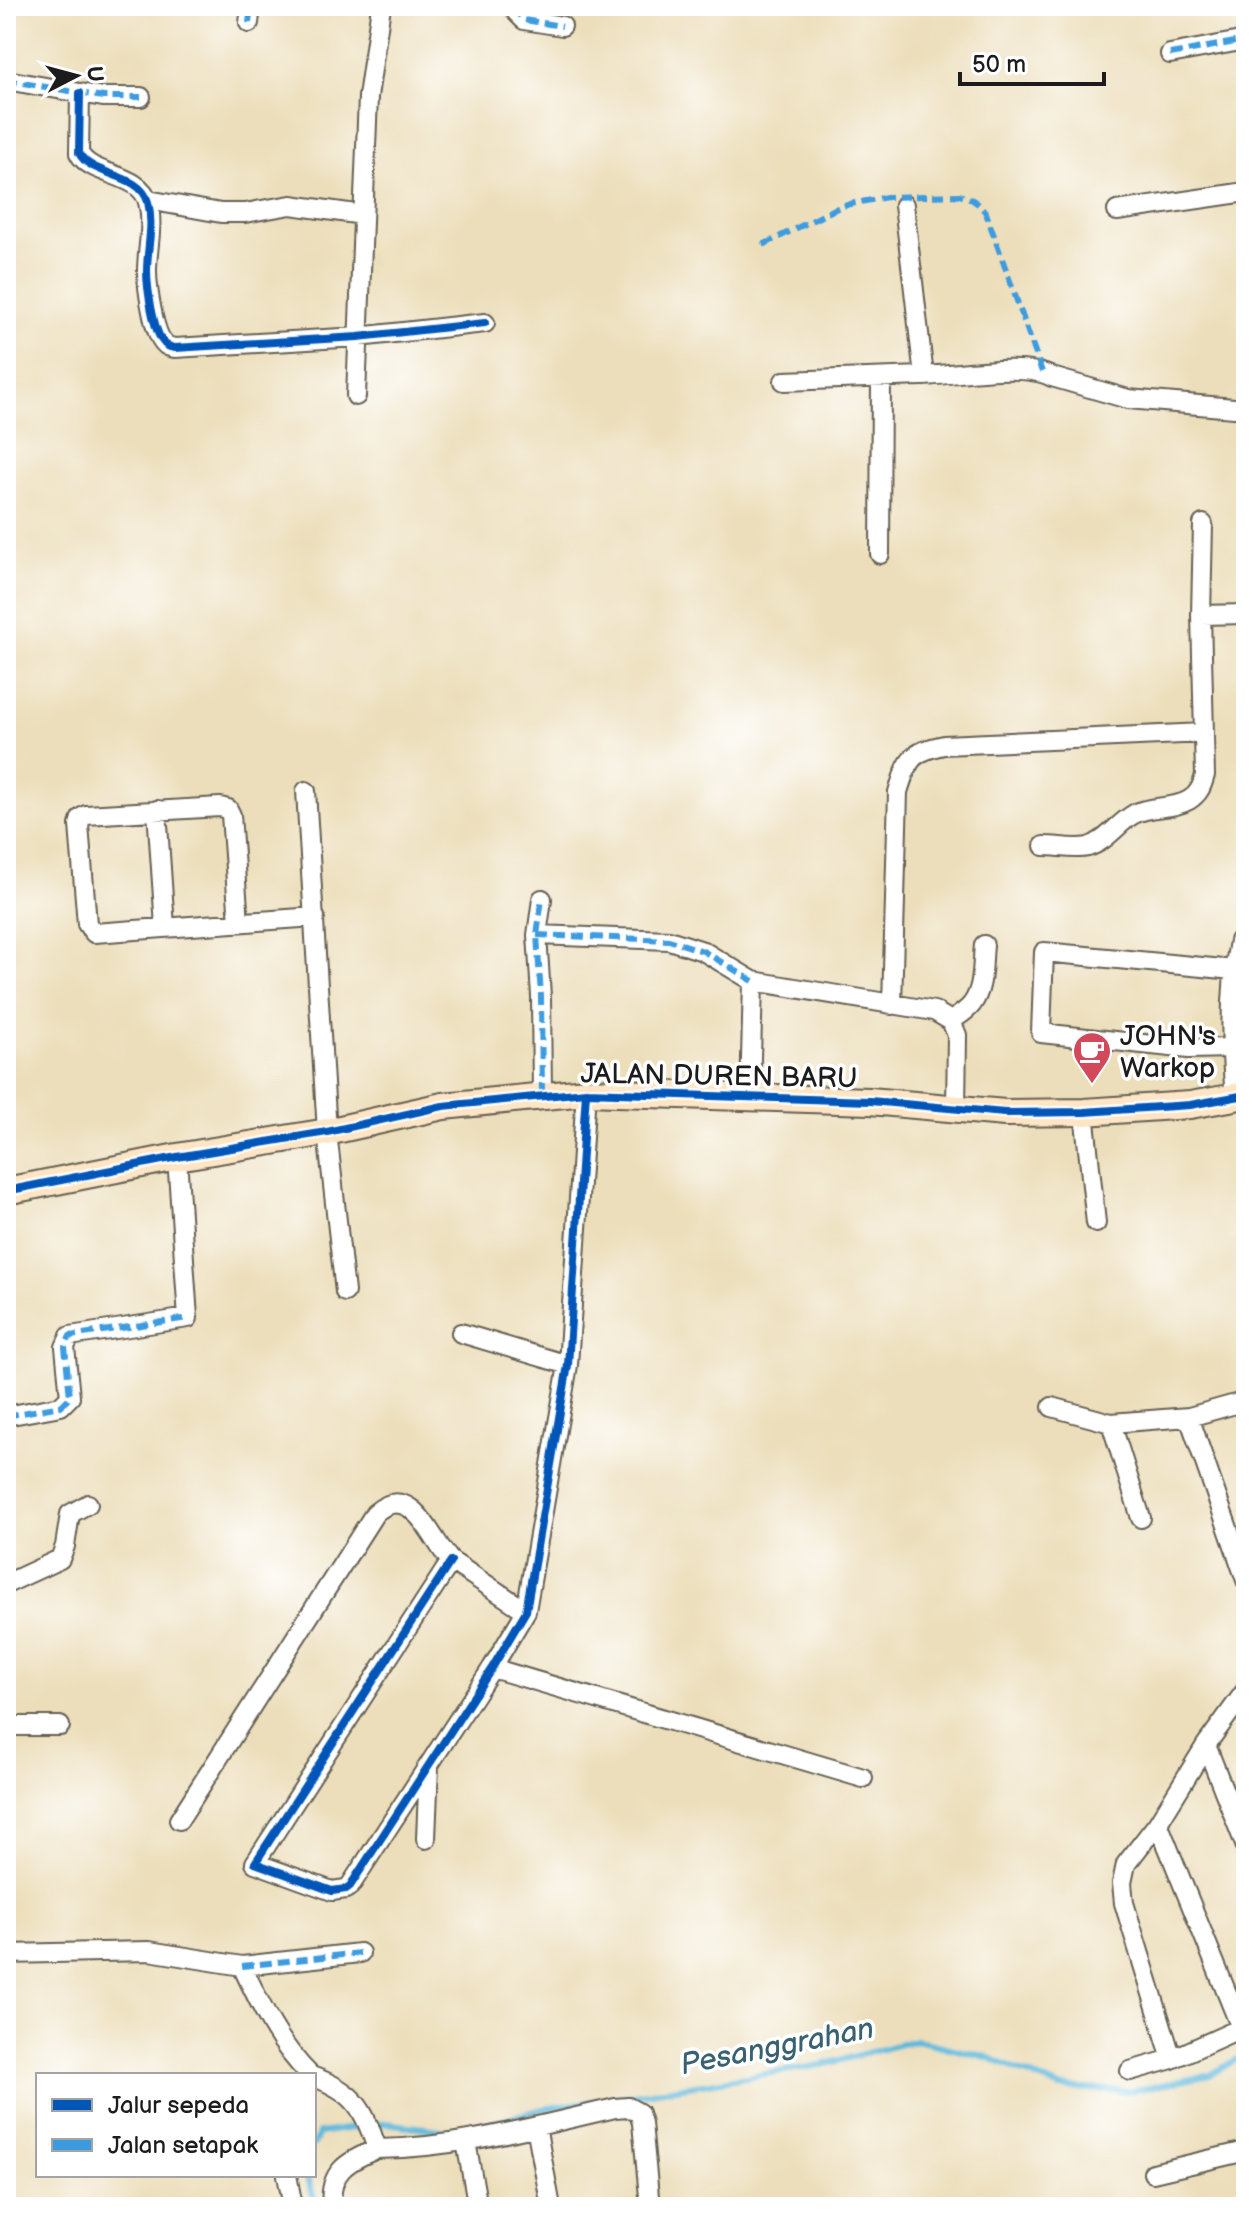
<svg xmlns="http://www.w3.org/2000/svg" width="1252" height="2213" viewBox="0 0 1252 2213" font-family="'Balsamiq Sans',sans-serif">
  <rect width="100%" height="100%" fill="#fff"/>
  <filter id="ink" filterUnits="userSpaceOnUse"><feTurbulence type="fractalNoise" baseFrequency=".0125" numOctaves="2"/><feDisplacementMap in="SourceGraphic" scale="16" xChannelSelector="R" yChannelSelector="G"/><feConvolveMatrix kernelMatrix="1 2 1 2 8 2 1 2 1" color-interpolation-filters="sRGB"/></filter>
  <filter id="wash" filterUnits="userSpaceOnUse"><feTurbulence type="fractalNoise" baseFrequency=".006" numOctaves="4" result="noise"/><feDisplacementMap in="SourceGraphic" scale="32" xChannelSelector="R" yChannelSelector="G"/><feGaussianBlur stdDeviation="1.8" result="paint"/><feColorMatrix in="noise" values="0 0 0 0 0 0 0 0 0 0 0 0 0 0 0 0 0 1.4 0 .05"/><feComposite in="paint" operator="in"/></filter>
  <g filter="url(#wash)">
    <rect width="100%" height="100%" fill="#ecdeba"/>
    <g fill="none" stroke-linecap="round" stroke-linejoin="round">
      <path stroke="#5db8da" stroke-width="6" d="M314,2144L319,2133L386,2123L456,2132L543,2109L822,2065L916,2040L987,2057L1060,2088L1131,2091L1210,2075L1246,2054
        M306,2175L317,2207"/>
    </g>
  </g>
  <g filter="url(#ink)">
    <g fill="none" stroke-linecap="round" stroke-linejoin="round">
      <defs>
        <path id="street" d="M518,6L517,13L524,20L562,26
          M249,23L251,6
          M1170,54L1246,40
          M6,80L103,97H141
          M80,93L79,153C91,177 140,172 148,202C154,225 147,248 147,271C147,286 153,332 164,343C167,347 170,347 175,348L358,337L485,323
          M148,200L221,213H245L291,205L363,215
          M904,205L924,376
          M1117,211L1246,192
          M784,381C830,379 876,378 922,376C956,375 1024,362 1052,377L1128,399L1246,409
          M356,396L368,97L381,6
          M880,554L881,378
          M1201,615L1246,614
          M306,791L327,1132L345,1292
          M157,810L165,927
          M1044,846C1058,846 1075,850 1088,847C1106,842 1118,823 1134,814C1151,805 1172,810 1189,800C1199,794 1202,786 1205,775L1201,615L1203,524
          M239,922L231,815L228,809L220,807L86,815L81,818L79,825L87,924L94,933L315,917
          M537,935L669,940L703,951L753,981L934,1011L951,1021L957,1035L956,1109
          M892,1005L898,792C908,760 910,752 944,745L1204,733
          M951,1021C958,1016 967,1011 972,1004C984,988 982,964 984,945
          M1231,1048L1189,1049L1041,1033L1044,952L1234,970
          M542,1095L541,996L537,935L542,899
          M1235,1096C1230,1045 1229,992 1239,941L1246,939
          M750,1097L753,981
          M1084,1112L1096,1223
          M461,1333L568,1365
          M1052,1407L1111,1423L1189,1417L1246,1580
          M6,1416L61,1406L70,1397L65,1347L70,1336L188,1318L177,1157
          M1189,1417L1246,1401
          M1111,1423L1141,1518
          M451,1561L255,1863L332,1891L346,1889L350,1886L492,1668L526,1611L568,1365L586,1092
          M6,1584L60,1559L65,1546L70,1514L88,1504
          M492,1668L863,1778
          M6,1726H60
          M1206,1745L1246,1847
          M179,1820L375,1513C413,1480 431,1541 451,1561L526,1611
          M1158,1823L1241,2028
          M426,1839L429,1765
          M6,1954L149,1951L242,1966C260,2004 279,2045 310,2075
          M242,1966L360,1953
          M1172,2059L1124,1903L1122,1883L1126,1864L1158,1823L1206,1745L1246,1690
          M1130,2071L1172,2059L1241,2028L1246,2022
          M314,2077C355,2092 364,2109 377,2149C347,2161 328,2172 332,2207
          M536,2126L551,2207
          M466,2142L478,2207
          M377,2149C458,2148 536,2126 615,2108L628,2107L639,2113L642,2123L650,2207
          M1153,2173L1246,2151
          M287,2175L293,2207"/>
        <path id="secondary" d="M6,1191L177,1157L327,1132L443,1106L586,1092L870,1101L1005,1113L1084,1112L1190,1105L1246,1095"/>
      </defs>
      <use href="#street" stroke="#656053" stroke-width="22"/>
      <use href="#secondary" stroke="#656053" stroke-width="30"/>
      <use href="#street" stroke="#fff" stroke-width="18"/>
      <use href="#secondary" stroke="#fde5c5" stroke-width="26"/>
      <path stroke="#3c9bdf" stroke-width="6" stroke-dasharray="12 6" stroke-linecap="butt" d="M518,6L517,13L524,20L562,26
        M249,23L251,6
        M1170,54L1246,40
        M6,80L103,97H141
        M763,245L835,209L850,204L887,197L959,195C972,198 978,202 986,213L1042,372
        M537,935L669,940L703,951L753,981
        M542,1095L541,996L537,935L542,899
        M6,1416L61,1406L70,1397L65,1347L70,1336L188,1318
        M242,1966L360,1953"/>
      <defs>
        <path id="cycleway" d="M80,93L79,153C91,177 140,172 148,202C154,225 147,248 147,271C147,286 153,332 164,343C167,347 170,347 175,348L358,337L485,323
          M6,1191L177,1157L327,1132L443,1106L586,1092L870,1101L1005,1113L1084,1112L1190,1105L1246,1095
          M451,1561L255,1863L332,1891L346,1889L350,1886L492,1668L526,1611L568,1365L586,1092"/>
      </defs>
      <use href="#cycleway" stroke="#fff" stroke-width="13"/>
      <use href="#cycleway" stroke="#0057b8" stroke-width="8"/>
    </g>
  </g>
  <defs>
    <symbol id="cafe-pin" viewBox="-11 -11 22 30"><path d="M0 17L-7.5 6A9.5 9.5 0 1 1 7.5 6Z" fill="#d1495b" stroke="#fff"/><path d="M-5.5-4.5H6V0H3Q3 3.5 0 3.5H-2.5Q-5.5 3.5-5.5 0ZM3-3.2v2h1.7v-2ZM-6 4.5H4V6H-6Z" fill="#fff"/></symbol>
  </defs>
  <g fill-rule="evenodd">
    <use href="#cafe-pin" x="1070" y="1029" width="44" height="60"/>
  </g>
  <g text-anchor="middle" stroke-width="7" stroke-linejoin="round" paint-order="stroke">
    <g font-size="28" fill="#1c1c1c" stroke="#fff" text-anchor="start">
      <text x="1120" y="1045">JOHN's<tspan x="1120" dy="32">Warkop</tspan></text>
    </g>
    <g font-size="28" fill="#1c1c1c" stroke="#fff">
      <text transform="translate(719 1075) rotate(1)" y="10">JALAN DUREN BARU</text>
    </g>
    <g font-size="30" font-style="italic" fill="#396271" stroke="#fff">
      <text transform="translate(777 2046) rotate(-11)" y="10">Pesanggrahan</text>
    </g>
  </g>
  <rect width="1252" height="2213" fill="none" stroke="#fff" stroke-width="32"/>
  <rect x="36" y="2073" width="280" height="104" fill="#ffffff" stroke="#a4a4a4" stroke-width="2"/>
  <rect x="52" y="2099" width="40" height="12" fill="#0057b8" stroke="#a4a4a4" stroke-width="2"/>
  <text x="108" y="2113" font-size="24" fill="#1c1c1c">Jalur sepeda</text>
  <rect x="52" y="2139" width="40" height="12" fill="#3c9bdf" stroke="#a4a4a4" stroke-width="2"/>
  <text x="108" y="2153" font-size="24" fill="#1c1c1c">Jalan setapak</text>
  <g transform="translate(76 76) rotate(84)" stroke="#ffffff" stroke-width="6" paint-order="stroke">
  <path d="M0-6L14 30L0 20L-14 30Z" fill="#1c1c1c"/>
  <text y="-12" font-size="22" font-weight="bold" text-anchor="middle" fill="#1c1c1c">U</text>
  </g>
  <path d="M960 72v12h144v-12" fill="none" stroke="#1c1c1c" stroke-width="4"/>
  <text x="972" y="72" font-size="24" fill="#1c1c1c" stroke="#ffffff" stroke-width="6" paint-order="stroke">50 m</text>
</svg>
